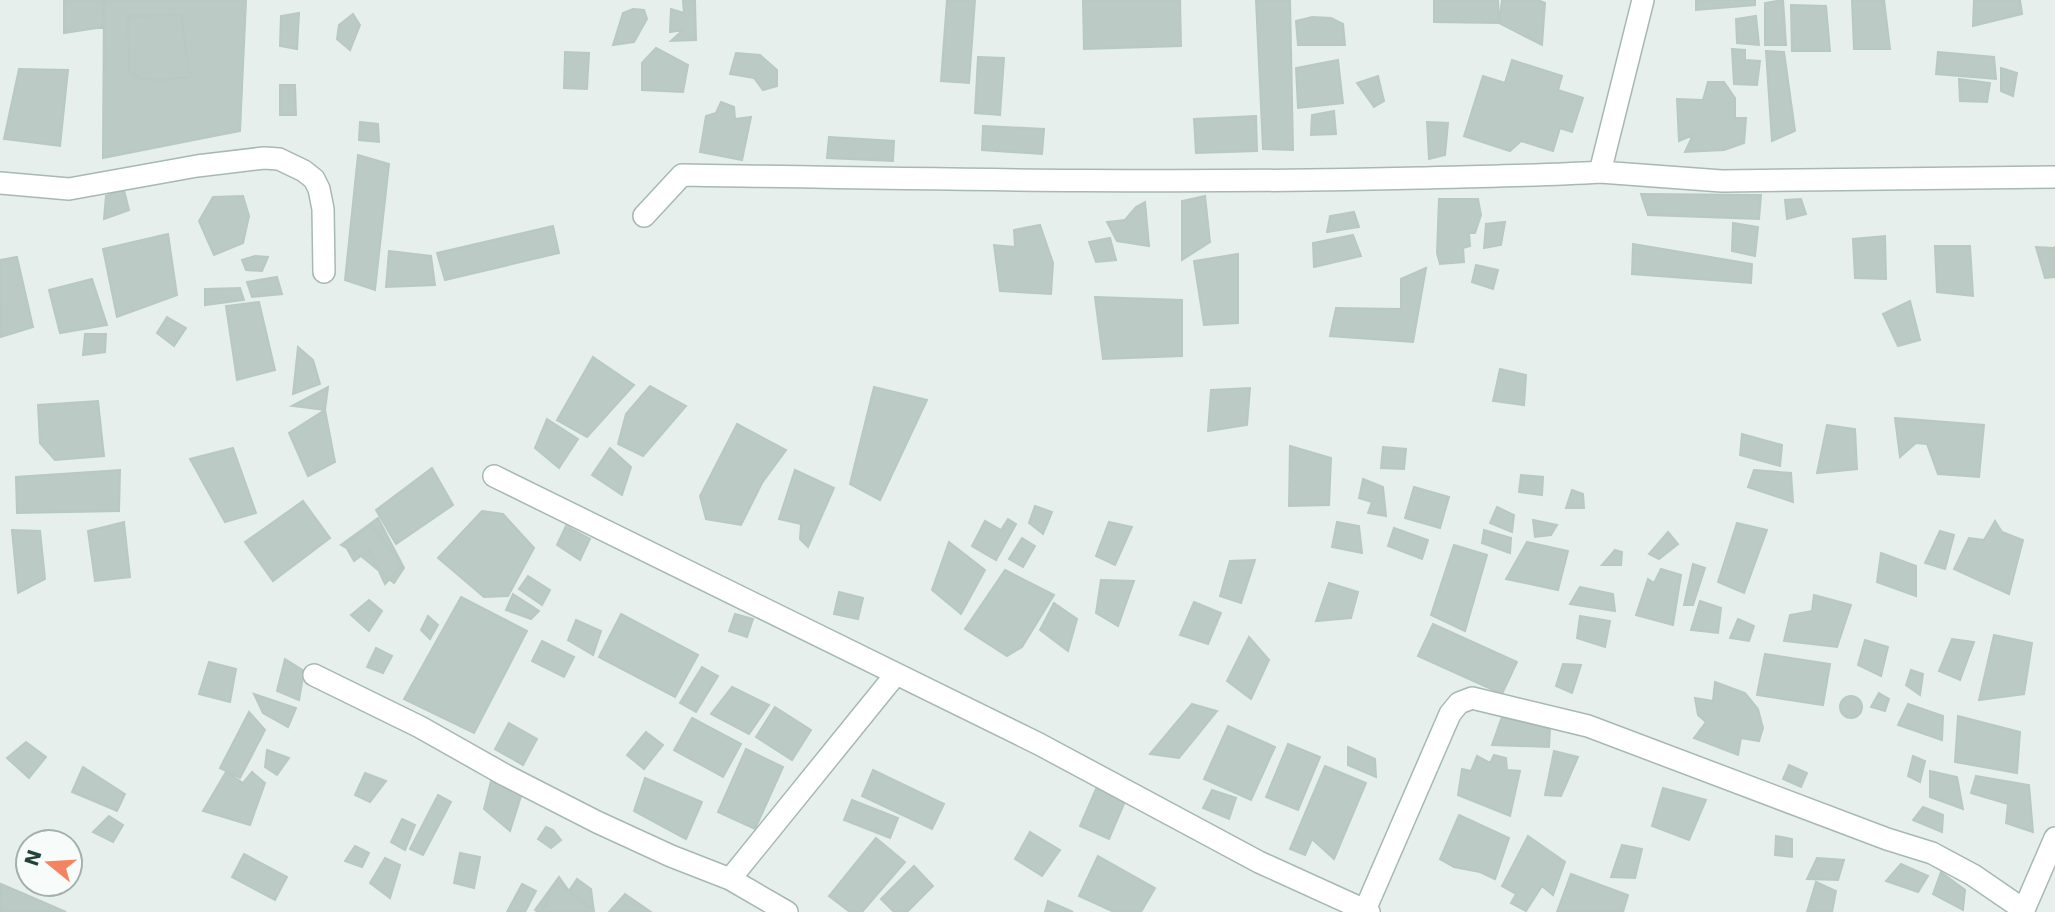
<svg xmlns="http://www.w3.org/2000/svg" width="2055" height="912" viewBox="0 0 2055 912" font-family="'DejaVu Sans',sans-serif">
  <rect width="100%" height="100%" fill="#e6efeb"/>
  <path fill="#bbcac4" stroke="#b8c9c2" stroke-width="2" d="M64,0H102L104,27L64,33Z
    M104,0H246L240,131L103,158Z
    M683,0H695L696,40L671,41L683,30L670,32L671,9L684,13Z
    M947,0H975L969,83L941,81Z
    M1083,0H1180L1181,46L1084,49Z
    M1256,0H1290L1293,150L1263,149Z
    M1434,0H1498L1499,23L1434,22Z
    M1502,0H1538L1545,3L1542,45L1499,23Z
    M1696,0H1755V5L1696,10Z
    M1783,0L1786,45H1765V3Z
    M1852,0H1884L1890,49H1854Z
    M1974,0H2020L2022,14L1973,26Z
    M1791,5L1826,6L1830,51H1792Z
    M633,9L644,10L647,19L634,42L613,45L623,13Z
    M299,13L297,49L280,46L281,16Z
    M353,14L360,25L350,50L337,39L339,25Z
    M181,15L190,77L162,80L140,79L129,70L128,16Z
    M1756,16L1759,45L1737,43L1736,19Z
    M1312,17L1331,18L1343,24L1345,45H1298L1296,21Z
    M656,48L688,65L683,92L642,90V63Z
    M1732,49L1745,50V60L1760,61L1757,85L1734,84Z
    M1766,51L1784,52L1795,131L1772,141Z
    M565,52L589,53L587,89L564,88Z
    M1938,52L1994,57L1996,79L1936,74Z
    M736,53L760,55L777,70V86L763,90L754,78L730,74Z
    M978,57L1004,58L1000,115L975,113Z
    M1338,60L1343,103L1298,108L1296,68Z
    M1512,60L1562,76L1558,90L1583,98L1572,132L1560,128L1553,151L1521,141L1510,151L1464,136L1483,76L1505,83Z
    M2001,68L2017,73L2013,96L2001,91Z
    M19,69L68,70L60,146L4,139Z
    M1378,76L1384,101L1374,107L1357,83Z
    M1959,79L1990,83L1987,102L1960,101Z
    M1708,82H1724L1735,98V118H1746L1744,143L1724,150L1685,152L1693,135L1679,141L1677,99L1703,100Z
    M280,85H295L296,115H280Z
    M721,102L734,107L735,119L751,117L742,160L700,152L706,116L716,113Z
    M1334,111L1336,134L1311,135L1312,115Z
    M1256,116L1257,151L1196,153L1194,119Z
    M360,122L378,124L379,142L359,140Z
    M1427,122L1448,123L1445,155L1429,159Z
    M983,126L1044,129L1042,154L982,150Z
    M829,137L894,141L893,161L827,158Z
    M358,155L389,164L375,290L345,280Z
    M124,190L129,210L104,219L106,196Z
    M1641,194L1761,195L1759,219L1648,215Z
    M243,196L249,216L243,243L214,255L199,221L213,197Z
    M1205,196L1210,242L1182,260V201Z
    M1439,199H1478L1481,215L1475,233H1469L1470,246L1463,248L1464,262L1440,264L1437,253Z
    M1801,199L1806,214L1787,219L1785,200Z
    M1145,202L1149,246L1117,241L1107,222L1125,220L1136,207Z
    M1354,212L1359,227L1327,232L1330,216Z
    M1505,222L1501,245L1484,248L1486,224Z
    M1733,223L1758,227L1755,256L1732,251Z
    M1040,225L1053,263L1051,294L1000,291L994,245L1015,247L1014,230Z
    M553,226L559,253L445,280L437,253Z
    M168,234L177,295L117,317L103,249Z
    M1353,235L1361,256L1314,267L1313,243Z
    M1885,236L1886,279L1855,278L1853,239Z
    M1110,238L1116,260L1096,262L1089,242Z
    M1633,244L1752,264L1751,283L1632,274Z
    M1935,246H1970L1973,296L1937,292Z
    M2055,246V277L2045,278L2036,247L2055,248Z
    M389,251L431,256L435,285L386,287Z
    M1238,254V323L1204,325L1194,261Z
    M255,256L268,257L262,271L246,270L242,260Z
    M17,257L33,327L1,337L0,260Z
    M1476,265L1498,270L1493,289L1472,282Z
    M1426,268L1413,342L1330,336L1336,308L1401,309V279Z
    M277,277L282,294L252,297L247,282Z
    M92,279L107,325L60,333L49,290Z
    M240,288L244,300L205,305V289Z
    M1095,297L1182,300V356L1103,359Z
    M1910,301L1920,340L1898,346L1883,314Z
    M259,302L275,370L237,380L226,306Z
    M167,317L186,328L174,346L157,333Z
    M85,334H106L105,352L83,355Z
    M298,347L313,360L320,384L293,394Z
    M593,357L634,385L587,437L557,420Z
    M1500,369L1526,375L1524,405L1493,401Z
    M650,386L686,406L643,456L618,444L626,414Z
    M328,387L325,410L292,406Z
    M874,387L927,400L880,500L850,484Z
    M1250,388L1247,425L1208,431L1211,390Z
    M98,401L104,456L55,460L40,443L38,405Z
    M325,410L335,462L308,476L289,433Z
    M1895,418L1984,425L1979,477L1938,474L1927,444L1916,443L1900,457Z
    M547,419L578,439L559,468L535,448Z
    M737,424L786,450L762,483L741,525L706,519L700,496Z
    M1827,425L1855,429L1857,469L1817,473Z
    M1742,434L1782,445L1780,466L1740,455Z
    M1290,446L1331,458L1329,505L1289,506Z
    M1383,447L1406,449L1404,469L1381,468Z
    M233,448L256,513L225,522L190,459Z
    M610,448L631,467L622,495L592,475Z
    M432,468L453,505L396,544L376,510Z
    M120,470L119,511L17,513L16,477Z
    M795,470L834,488L808,547L800,539L801,524L779,519Z
    M1754,470L1791,473L1793,502L1748,487Z
    M1521,475L1543,477L1542,495L1519,492Z
    M1363,479L1383,487L1386,516L1368,513L1372,502L1359,498Z
    M1414,487L1449,497L1440,528L1405,518Z
    M1572,490L1583,494L1584,508H1566Z
    M303,501L330,538L273,581L245,542Z
    M1035,506L1052,512L1043,534L1029,523Z
    M1497,507L1514,515L1512,532L1490,523Z
    M482,511L503,514L534,548L508,596L484,597L438,558Z
    M378,518L404,568L394,583L361,556L341,545Z
    M1008,519L1016,524L996,560L972,546L985,521L1001,530Z
    M1533,520L1557,525L1551,535L1535,537Z
    M1995,521L2002,532L2023,540L2009,594L1954,569L1969,538L1984,540Z
    M124,522L130,577L95,581L88,531Z
    M1109,522L1132,527L1115,565L1096,556Z
    M1337,522L1359,526L1362,553L1332,547Z
    M1737,523L1767,530L1744,593L1718,582Z
    M371,525L403,566L385,584L369,550L354,561L345,545Z
    M566,526L590,539L580,560L557,545Z
    M1394,528L1428,540L1422,559L1388,546Z
    M12,530L40,531L45,579L18,593Z
    M1484,530L1511,538L1510,553L1482,543Z
    M1940,531L1954,535L1945,569L1925,563Z
    M1668,532L1678,544L1659,559L1649,554Z
    M1022,538L1035,546L1023,567L1009,559Z
    M949,542L985,570L961,614L932,590Z
    M1527,542L1568,551L1558,590L1506,579Z
    M1454,545L1487,555L1465,631L1431,615Z
    M1615,550L1622,552L1621,565H1602Z
    M1881,553L1916,566V596L1877,582Z
    M1255,560L1241,603L1220,596L1230,561Z
    M1693,564L1705,568L1693,605H1684Z
    M1661,569L1681,575L1673,625L1636,615L1648,579L1654,583Z
    M1005,570L1054,595L1022,647L1007,656L965,629Z
    M528,576L550,590L542,605L519,589Z
    M1101,580L1134,581L1118,626L1096,613Z
    M1329,583L1358,592L1351,618L1316,621Z
    M1580,587L1613,594L1615,611L1570,604Z
    M839,592L863,598L858,619L834,614Z
    M513,594L539,611L531,619L506,610Z
    M1814,595L1851,605L1837,647L1784,641L1790,615L1812,611Z
    M461,597L527,631L474,733L404,699Z
    M369,600L382,611L369,631L351,615Z
    M1700,601L1721,608L1718,633L1691,630Z
    M1194,602L1221,613L1208,644L1180,635Z
    M1054,603L1077,619L1068,651L1040,630Z
    M621,614L698,655L675,697L599,657Z
    M735,614L753,619L747,637L729,631Z
    M428,616L438,625L430,639L421,630Z
    M1580,616L1610,621L1605,647L1577,638Z
    M1738,619L1754,626L1749,641L1730,638Z
    M576,620L601,631L593,655L568,640Z
    M1433,624L1517,662L1502,694L1418,656Z
    M1994,635L2032,643L2024,694L1979,700Z
    M1249,637L1269,660L1251,699L1227,681Z
    M1952,639L1974,642L1960,680L1939,671Z
    M1865,640L1888,647L1881,676L1858,665Z
    M542,641L574,657L564,677L532,661Z
    M376,648L392,656L383,673L367,667Z
    M1765,654L1830,664L1823,705L1757,695Z
    M285,659L304,671L299,700L277,691Z
    M209,662L236,669L230,702L199,694Z
    M1563,664L1581,665L1572,693L1556,686Z
    M702,667L718,676L696,712L680,703Z
    M1911,670L1923,674L1920,695L1906,685Z
    M1715,682L1745,693L1758,709L1763,728L1759,741L1741,738L1738,755L1694,738L1706,722L1698,715L1695,698L1713,701Z
    M732,687L769,705L749,734L711,714Z
    M1879,693L1889,699L1885,711L1871,707Z
    M254,694L296,708L288,727L263,713Z
    M1840 707a11 11 0 1 1 22 0a11 11 0 1 1-22 0Z
    M1192,704L1217,711L1179,758L1150,754Z
    M1908,704L1943,716L1942,740L1898,725Z
    M775,707L811,730L792,760L756,737Z
    M249,712L265,730L240,778L220,768Z
    M1503,714L1550,728L1549,747L1492,745Z
    M1958,716L2020,732L2017,773L1955,762Z
    M692,718L741,744L723,777L674,750Z
    M509,723L537,739L523,765L495,749Z
    M1228,726L1275,747L1251,800L1204,779Z
    M646,732L663,745L644,769L627,755Z
    M26,742L46,757L29,778L7,758Z
    M1288,744L1320,757L1298,810L1266,797Z
    M1348,747L1375,759L1376,777L1348,765Z
    M746,749L783,767L755,829L718,812Z
    M267,750L289,758L277,775L265,767Z
    M1554,751L1578,757L1561,796L1545,795Z
    M1494,755L1506,758L1507,770L1520,771L1510,816L1458,795L1462,769L1471,771L1477,756L1490,763Z
    M1913,756L1925,761L1920,782L1908,776Z
    M1789,765L1807,773L1801,787L1783,779Z
    M1325,766L1366,783L1334,859L1312,839L1305,855L1290,849Z
    M83,767L125,794L117,811L72,792Z
    M873,770L944,804L932,829L862,796Z
    M1930,771L1957,777L1963,809L1930,797Z
    M226,772L243,783L252,772L265,783L250,825L203,811Z
    M365,773L386,781L370,802L355,795Z
    M1976,776L2029,785L2033,832L2006,823L2008,804L1971,793Z
    M645,778L702,802L686,839L634,811Z
    M491,781L522,793L510,831L484,809Z
    M1663,788L1706,800L1689,840L1652,826Z
    M1096,789L1126,799L1109,839L1080,826Z
    M1212,790L1236,798L1229,819L1203,808Z
    M438,795L451,802L423,855L410,849Z
    M852,800L898,818L890,838L844,820Z
    M1923,807L1943,815L1942,832L1913,820Z
    M1459,815L1509,838L1495,879L1480,872L1454,867L1440,859Z
    M109,816L123,825L113,842L93,832Z
    M402,819L415,825L405,850L391,842Z
    M546,827L553,830L561,840L551,848L538,839Z
    M1030,832L1060,850L1042,876L1015,859Z
    M1528,836L1565,862L1553,895L1542,886L1526,911L1511,903L1516,894L1502,886Z
    M1776,836L1792,839V857L1775,855Z
    M876,838L905,862L862,912H850L829,896Z
    M1622,845L1642,849L1635,878L1611,877Z
    M355,846L369,853L362,867L345,861Z
    M460,853L480,857L474,888L454,883Z
    M244,854L287,877L275,900L232,877Z
    M1098,856L1155,888L1141,912H1114L1079,896Z
    M385,858L400,865L390,898L370,883Z
    M1817,858L1844,860L1838,880L1807,879Z
    M1901,864L1928,876L1918,892L1886,881Z
    M914,866L933,886L907,912H894L881,899Z
    M1941,872L1965,890L1963,910L1933,894Z
    M1571,874L1628,895L1623,912H1557Z
    M559,877L569,891L577,879L591,889L594,912H538L535,910Z
    M556,881L594,910L593,912H542Z
    M1816,882L1836,891L1832,912H1807Z
    M1,884L66,912H0Z
    M522,884L536,891L525,912H507Z
    M625,894L651,912H609Z
    M1048,901L1073,912H1045Z"/>
  <g fill="none" stroke-linecap="round" stroke-linejoin="round">
    <defs>
      <path id="minor" d="M1600,172L1722,181L2055,177
        M0,183L69,189L197,166L264,158L279,159L304,171L314,179L319,189L323,209L324,272
        M644,216L682,175C928,179 1174,184 1420,178C1480,176 1540,176 1600,172L1643,0
        M494,476L1039,744L1259,862L1369,912
        M314,675L420,727L505,775L597,822L671,856L730,879L787,912
        M730,879L896,674
        M1365,910L1450,714L1459,703L1472,698L1588,726L1887,839L1932,853L1973,875L2024,910
        M2023,912L2055,838"/>
    </defs>
    <use href="#minor" stroke="#a8b8b2" stroke-width="24"/>
    <use href="#minor" stroke="#fff" stroke-width="21"/>
  </g>
  <g transform="translate(49 863) rotate(288)"><circle r="33" fill="#f7fbf9" stroke="#a3b1ad" stroke-width="2"/>
  <path d="M0-5L12 26L0 18L-12 26Z" fill="#f4845f"/>
  <text y="-10" font-size="19" font-weight="bold" text-anchor="middle" fill="#24423a">N</text>
  </g>
</svg>
